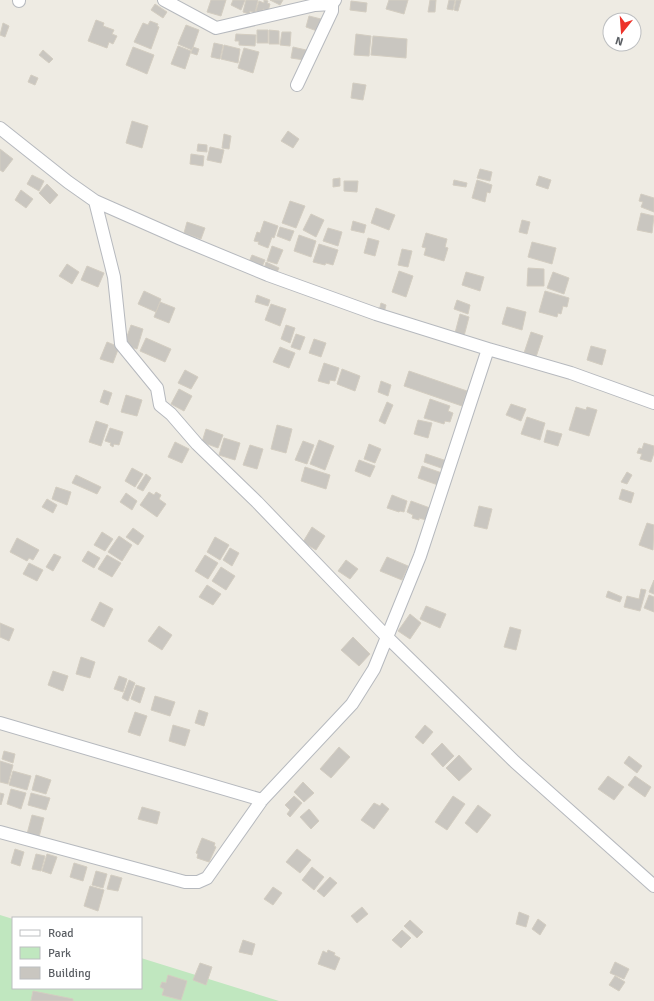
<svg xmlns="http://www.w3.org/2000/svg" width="654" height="1001" viewBox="0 0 654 1001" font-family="Signika,sans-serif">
  <rect width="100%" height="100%" fill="#eeebe3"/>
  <path fill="#c0e7bf" d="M0,915L13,919V988H141V958L279,1001H0Z"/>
  <path fill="#c9c6c0" stroke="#d3cdc1" d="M211,0H226L221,16L207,12Z
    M233,0H245L241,10L231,5Z
    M246,0H258L255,13L250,11L249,14L243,12Z
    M264,0L268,1L267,3L270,4L268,11L263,9V13L256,11L259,1L264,3Z
    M270,0H283L280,5Z
    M389,0H408L404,14L386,9Z
    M430,0H436L435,12H428Z
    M449,0H455L453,10L447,9Z
    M456,0H461L458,11L454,10Z
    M351,1L367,3L366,12L350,10Z
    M155,4L167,12L163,18L151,10Z
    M309,16L321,19L317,31L306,27Z
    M96,20L104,23L103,26L114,30L112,34L117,36L113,44L109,42L107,48L88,41Z
    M150,21L158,24L157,26L159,27L151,49L134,42L143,23L148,25Z
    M3,23L9,26L5,37L0,35Z
    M186,25L199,30L192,50L178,44Z
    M257,30H268V43H257Z
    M269,30L279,31V44H269Z
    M282,32H291L290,46L280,45Z
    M236,34L256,35L255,46L239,45V41H235Z
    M356,34L371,36L369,56L354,55Z
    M373,36L407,39L406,58L371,55Z
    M214,43L223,45L220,59L211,57Z
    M224,45L240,49L238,63L221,59Z
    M178,46L191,51L185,69L171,64Z
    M133,47L154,55L147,74L126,65Z
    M193,47L199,49L197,55L191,53Z
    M293,47L306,50L304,60L291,58Z
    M244,48L259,52L253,73L238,68Z
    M43,50L53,59L49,63L39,55Z
    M31,75L38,78L35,85L28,82Z
    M353,83L366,85L363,100L351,98Z
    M132,121L148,126L142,148L126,143Z
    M288,131L299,139L293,148L281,141Z
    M224,134L231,136L229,149L222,148Z
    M198,144L207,145V152L197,151Z
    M210,147L224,150L221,163L207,160Z
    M0,149L13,159L3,172L0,170Z
    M191,154L204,156L203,166L190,164Z
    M480,169L492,172L490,181L477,178Z
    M32,175L44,181L39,191L27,184Z
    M539,176L551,180L548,189L536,185Z
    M340,178V186L333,187V179Z
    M454,180L467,183L466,187L453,185Z
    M477,180L492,185L490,193L487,192L485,202L472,198Z
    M344,181H358L357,192L344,191Z
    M47,184L58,195L50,204L39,193Z
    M21,190L33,199L26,208L15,200Z
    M641,194L654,198V212L641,207L643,202L639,201Z
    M290,201L305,206L296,228L282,223Z
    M376,208L395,215L389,230L371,223Z
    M641,213L654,216L652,233L637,230Z
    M311,214L324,220L316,237L303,230Z
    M522,220L530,222L527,234L519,232Z
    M264,221L278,226L274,238L272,237L268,248L258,244L259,242L254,241L257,232L260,233Z
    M353,221L366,225L364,233L351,230Z
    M187,222L205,228L201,239L184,233Z
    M280,227L294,231L290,241L277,236Z
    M328,228L342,232L338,246L323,241Z
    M426,233L447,239L445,247L448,248L444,261L424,255L426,248L422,247Z
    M299,235L316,241L311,257L294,251Z
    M368,238L379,241L375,256L364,253Z
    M532,242L556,248L552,264L528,257Z
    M319,244L338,250L333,265L326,263L325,265L313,262Z
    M272,246L283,250L277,264L267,261Z
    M402,249L412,251L408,267L398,265Z
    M252,255L265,260L262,267L249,262Z
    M266,262L279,268L276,274L264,269Z
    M67,264L79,272L72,284L59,276Z
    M87,266L104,273L98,287L81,280Z
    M528,268L544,269V286H527Z
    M399,271L413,276L406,297L392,292Z
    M466,272L484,277L480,291L462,285Z
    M553,272L569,278L564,294L547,288Z
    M144,291L161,299L156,312L138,304Z
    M545,291L569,298L567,307L563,306L561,314L558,313L557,317L539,312Z
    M257,295L270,300L268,306L255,302Z
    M457,300L470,305L468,314L454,309Z
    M160,302L175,308L169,323L154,317Z
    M381,303L386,305L384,313L379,311Z
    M271,304L286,309L280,326L265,320Z
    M507,307L526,312L522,330L502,324Z
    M460,314L469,317L464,336L455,333Z
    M131,325L143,329L137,349L124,345Z
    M286,325L295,328L290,343L281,339Z
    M531,332L543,336L536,357L524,353Z
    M296,334L305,337L300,350L291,347Z
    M146,338L171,349L165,362L140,351Z
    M314,339L326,343L321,357L309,353Z
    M107,342L119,347L113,363L100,359Z
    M591,346L606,350L602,365L587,360Z
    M280,347L295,353L289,368L273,362Z
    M324,363L339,368L335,381L330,380L329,384L318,381Z
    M342,369L360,376L355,391L337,384Z
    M185,370L198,377L191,389L178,383Z
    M409,371L467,391L462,406L404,386Z
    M381,381L391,385L388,396L378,392Z
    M179,389L192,396L184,411L171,404Z
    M104,390L112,393L108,405L100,402Z
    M126,395L142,400L137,416L121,412Z
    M430,399L450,406L448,411L453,413L450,422L445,421L444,424L424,418Z
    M387,402L393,405L385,424L379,421Z
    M511,404L526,409L521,421L506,415Z
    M576,407L586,410L587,407L597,410L589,436L569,430Z
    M527,417L545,423L540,440L521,434Z
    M418,420L432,423L428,438L414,434Z
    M96,421L108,425L101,446L89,442Z
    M277,425L292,429L286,453L271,449Z
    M110,428L123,432L119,445L114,444L113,447L110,445L111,443L105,441Z
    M206,429L223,435L218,448L202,442Z
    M547,430L562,434L558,446L544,442Z
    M224,438L240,443L235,460L219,455Z
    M319,440L334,446L325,470L310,464Z
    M303,441L314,445L307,464L295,460Z
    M175,442L189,449L182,463L168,457Z
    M644,443L654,446V453L651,462L640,459L642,454L637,453L639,448L642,449Z
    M369,444L381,449L375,463L364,459Z
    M250,445L263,449L257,469L243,465Z
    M426,454L447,461L444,469L424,462Z
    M359,460L375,466L370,477L355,471Z
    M422,466L442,473L438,485L418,478Z
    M305,467L330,475L326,489L301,481Z
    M132,468L143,474L135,487L125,481Z
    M627,472L632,475L627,484L621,482Z
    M146,474L151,478L143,491L137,488Z
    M76,475L101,487L97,494L72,483Z
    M56,487L71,492L67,505L52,499Z
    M622,489L634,493L631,503L619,499Z
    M149,492L154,495L156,492L161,495L159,499L166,504L157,517L140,505Z
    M126,493L137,501L132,510L120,502Z
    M392,495L407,501L404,512L400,511L399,512L387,508Z
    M47,499L57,505L53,513L42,507Z
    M411,501L430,508L426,520L419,518V520L412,518L413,515L407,512Z
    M479,506L492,509L487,529L474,526Z
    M647,523L654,525L653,550L639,545Z
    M312,527L325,536L316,550L303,542Z
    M133,528L144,536L138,545L126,537Z
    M102,532L113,539L105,551L94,545Z
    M119,536L132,545L122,561L108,552Z
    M215,537L229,545L220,560L207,552Z
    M17,538L39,550L33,560L29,558L27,561L10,552Z
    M230,548L239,553L232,566L223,560Z
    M88,551L100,558L94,568L82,561Z
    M54,554L61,557L53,571L46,567Z
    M107,555L121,563L112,577L98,569Z
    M205,555L218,563L208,579L195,571Z
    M387,557L408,566L402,580L380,571Z
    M346,560L358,569L350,579L338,571Z
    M29,563L43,570L37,581L23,574Z
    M221,567L235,576L226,590L212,581Z
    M654,580V594L649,592Z
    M207,585L221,594L213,605L199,597Z
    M641,589L646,590L640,611L624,607L627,596L639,599Z
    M608,591L622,597L620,602L606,597Z
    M649,595L654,597V612L644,608Z
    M100,602L113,609L104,627L91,620Z
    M426,606L446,614L440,628L420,619Z
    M410,614L421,623L410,639L398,631Z
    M0,623L14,629L9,641L0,637Z
    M159,626L172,635L162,650L148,641Z
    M510,627L521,630L516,650L504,647Z
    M353,637L370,654L359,666L341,650Z
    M81,657L95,662L90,678L76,674Z
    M53,671L68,676L63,691L48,685Z
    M119,676L127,679L123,692L114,689Z
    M129,680L135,683L128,701L122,698Z
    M136,685L145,688L140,703L131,699Z
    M155,696L175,702L170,716L151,710Z
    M199,710L208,713L204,726L195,723Z
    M135,712L147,716L140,736L128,732Z
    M173,725L190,730L185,746L169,741Z
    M425,725L433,732L423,744L415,737Z
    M442,743L454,756L443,767L431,754Z
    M339,747L350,757L331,778L320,769Z
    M4,751L15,754L13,763L2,759Z
    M459,755L472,769L459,781L446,768Z
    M629,756L642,766L637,773L624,763Z
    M0,761L13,765L8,784L0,782Z
    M13,771L31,776L27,790L9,785Z
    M36,775L51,780L46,794L32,790Z
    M608,776L624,787L614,800L598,789Z
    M635,776L651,787L645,797L628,785Z
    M303,782L314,793L304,802L294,792Z
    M11,789L26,793L21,809L7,804Z
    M0,793L4,794L1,805L0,804Z
    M31,793L50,798L46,810L28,805Z
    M294,796L302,803L290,817L287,814L290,810L285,805Z
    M453,796L465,804L447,830L435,822Z
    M374,803L380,806L382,803L389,809L374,829L361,820Z
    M478,805L491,815L477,833L465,823Z
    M142,807L160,812L157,824L138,819Z
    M309,809L319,821L311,829L300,817Z
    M32,815L44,818L39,837L27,834Z
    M202,838L215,843L214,846L216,847L209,862L197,858L198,854L196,853Z
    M15,849L24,852L20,866L11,863Z
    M297,849L311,860L300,873L286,862Z
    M36,854L45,856L41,871L32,869Z
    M47,854L57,857L51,874L42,871Z
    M74,863L87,867L83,881L70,877Z
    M312,867L324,877L314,890L302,880Z
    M96,871L107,874L103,888L92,885Z
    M111,875L122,878L118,891L107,889Z
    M330,877L337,883L324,897L317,891Z
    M90,886L104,890L98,911L84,906Z
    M273,887L282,893L273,905L264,899Z
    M362,907L368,914L357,923L351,916Z
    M519,912L529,916L526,927L516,924Z
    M538,919L546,925L540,935L532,929Z
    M410,920L423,932L417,938L404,926Z
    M402,930L411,938L401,948L392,940Z
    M243,940L255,944L252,955L239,952Z
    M328,950L335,953L334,955L340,958L335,970L318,964L323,951L327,953Z
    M615,962L629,969L624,979L610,973Z
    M200,963L212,967L206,985L193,980Z
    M168,975L187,981L181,1000L162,995L164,989L160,987L162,982L166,983Z
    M615,976L625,982L619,991L609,985Z
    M33,991L73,999V1001H31Z"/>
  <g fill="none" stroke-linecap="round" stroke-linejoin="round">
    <defs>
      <path id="street" d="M164,0L216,28L315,5L332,4
        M19,1V0
        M297,85L332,11V4L335,0
        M0,128L68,182L95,201L181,239L268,275L376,314L488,349L571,373L654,403
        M95,201L114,277L121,344L157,388L160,405L171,414L197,444L257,502L387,637L515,762L654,886
        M0,723L262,800
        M0,832L185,882H198L207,878L262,800L352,704L374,669L420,556L488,349"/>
    </defs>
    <use href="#street" stroke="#b6b9be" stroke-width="14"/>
    <use href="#street" stroke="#fff" stroke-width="12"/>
  </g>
  <rect x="12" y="917" width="130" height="72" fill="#ffffff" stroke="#bdbfc1"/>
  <rect x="20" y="930" width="20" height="6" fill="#ffffff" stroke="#bdbfc1"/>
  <text x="48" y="937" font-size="12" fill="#5b5f64">Road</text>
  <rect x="20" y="947" width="20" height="12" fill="#c0e7bf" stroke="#bdbfc1"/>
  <text x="48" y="957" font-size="12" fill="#5b5f64">Park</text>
  <rect x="20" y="967" width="20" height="12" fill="#c9c6c0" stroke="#bdbfc1"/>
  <text x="48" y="977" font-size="12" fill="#5b5f64">Building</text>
  <g transform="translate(622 32) rotate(197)"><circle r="19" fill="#ffffff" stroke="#bdbfc1"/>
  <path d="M0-3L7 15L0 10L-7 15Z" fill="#ed322a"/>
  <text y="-6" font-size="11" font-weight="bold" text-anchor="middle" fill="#5b5f64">N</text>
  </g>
</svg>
